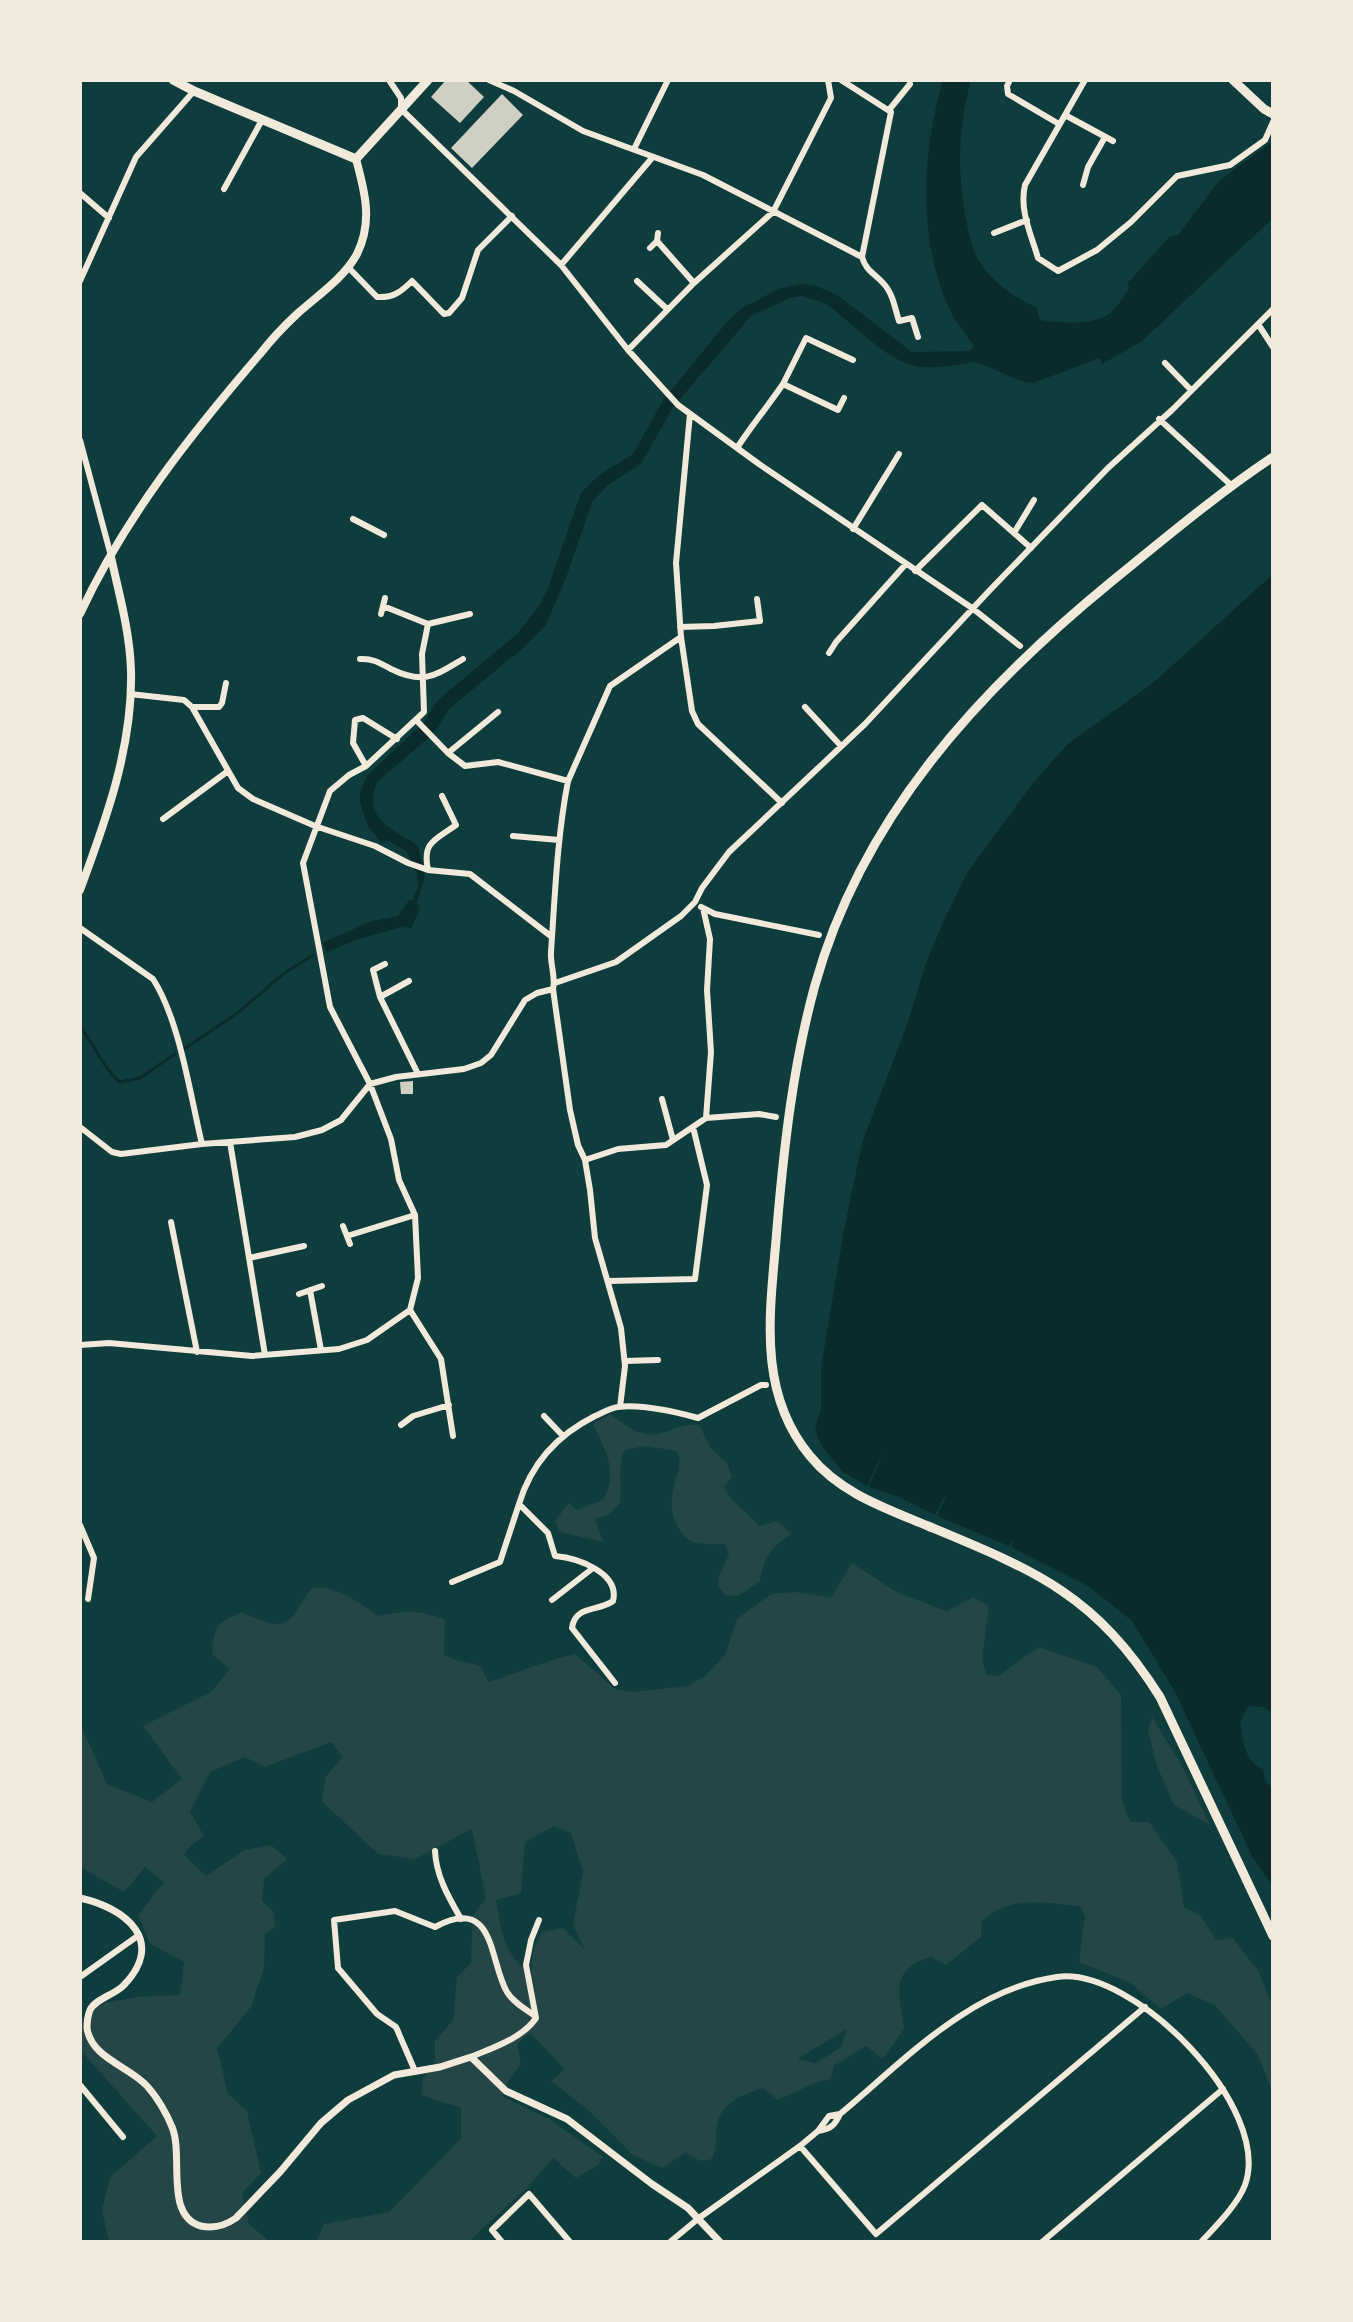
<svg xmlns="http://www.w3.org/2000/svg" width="1353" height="2322" viewBox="0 0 1353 2322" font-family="Georgia,serif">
  <rect width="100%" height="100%" fill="#0f3d3e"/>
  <path fill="#244646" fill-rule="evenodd" d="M610,1414C625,1425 642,1440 662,1433C676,1429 683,1424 699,1425L711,1449L727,1463L732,1476L724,1487C729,1500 749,1514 759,1526L778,1521L791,1534C770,1549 765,1555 760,1581L738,1596L725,1595L718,1586L719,1576L729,1554L725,1544C704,1544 687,1547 677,1525C661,1492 687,1473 677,1451L644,1446L625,1450C617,1463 622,1486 620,1503L609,1514L595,1519L603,1542L560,1532L555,1521L569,1503L577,1510L603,1500C619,1472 605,1450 593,1424Z
    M852,1563L898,1593L947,1611L973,1597L989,1606L982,1660L987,1675L998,1676L1039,1647L1097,1667L1121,1695L1122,1801L1130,1822H1149L1177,1862L1184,1907L1201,1916L1216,1940L1233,1938L1259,1972L1273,2007V2094L1258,2055L1215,2005L1187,1993L1161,2009L1130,1983L1079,1962L1085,1917L1081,1907C1045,1902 1009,1895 981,1922V1937L946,1965L931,1957C889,1970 899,1992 904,2028L883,2059L866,2046L834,2066L831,2079L815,2083L778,2100L763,2088C746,2093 723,2102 718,2121C714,2135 719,2143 712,2159L701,2161L685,2153L662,2168L633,2155L586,2108L551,2081L565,2069L530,2033L517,2044L521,2064L509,2080L502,2096L549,2119L603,2157L598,2165L576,2178L553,2158L526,2189L468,2242H316L324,2224L389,2212L461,2139V2108L421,2095L423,2078L435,2062V2041L453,2020L457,1977L471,1963L473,1916L486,1898L472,1829L415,1859L378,1854L322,1801L326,1776L343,1757L331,1742L265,1767L245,1757L210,1772L190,1812L204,1836L190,1846L184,1855L206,1876L245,1850L271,1845L287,1859L264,1879L262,1901L274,1912L275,1926L265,1934L264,1967L251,2007L217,2048L228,2094L247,2111L261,2173L242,2193L249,2224L270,2242H109L102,2210L110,2177L157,2136L83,2053L80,2045V2020L104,2003L137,1997L180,1995L184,1962L150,1944L138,1915L164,1882L145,1867L124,1892L80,1867V1734L84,1732L107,1784L152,1802L182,1779L143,1726L211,1692L230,1669L212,1654C214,1625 216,1624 242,1612C284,1632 287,1629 310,1589C332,1583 360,1602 377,1616C402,1611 421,1609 445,1620L444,1654C456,1663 467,1661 481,1666L488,1682C517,1673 545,1661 575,1654L615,1689L632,1692L688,1686L705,1676L725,1655L737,1619L771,1594L795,1592L831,1598ZM554,1826L571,1833L583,1872L573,1925L586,1951L563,1928L543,1932C532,1946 531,1959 532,1975C501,1950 503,1937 496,1900L521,1893L525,1842ZM847,2029L841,2047L816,2063L797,2059Z
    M1152,1717L1182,1766L1210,1825L1174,1805L1157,1766L1148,1731Z"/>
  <path fill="#0a2a2b" d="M943,80H971C958,128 957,172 966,220C969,234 972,250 979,261C993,283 1013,297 1036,307L1040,320C1062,323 1089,326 1109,314C1117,309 1123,297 1129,289L1128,283L1169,237L1178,235L1219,181L1273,141V218L1142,341L1102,364L1100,358L1033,383C1008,381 992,363 968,362L967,364C953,365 938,368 924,367C889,366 853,322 825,303L801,296L790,298L751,316L673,407L641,464L608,485L592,502L567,575L546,625L523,648L449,709L433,734L378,781C359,819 396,830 418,846L425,876L417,902L420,909L411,929L406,926L359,939L327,952L322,943L372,921L398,916L409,900H412L418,888L417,873C411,867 413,862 409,855C404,848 394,844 387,840L382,843L368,827L360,802V792L367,776L425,721L437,701L518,633L541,603L548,588L581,493L598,476L633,454L664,399L727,322L742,308L781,288L803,284L816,286L837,295L912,352L970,351L974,346C966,334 956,324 950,310C917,240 922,152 943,80Z
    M1273,574V1713L1263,1707L1248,1706L1240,1723C1244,1743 1244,1760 1263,1770L1265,1781L1273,1788V1887L1253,1858L1174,1690L1132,1621L1088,1586L1011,1547L1016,1537L1009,1546L937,1516L946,1497H944L935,1515L899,1497L869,1487L886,1446L867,1486L843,1472L821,1445L815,1429L821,1408V1369L844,1230L862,1143L908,1022L926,963L945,918L967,873L1032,784L1068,744L1153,683Z"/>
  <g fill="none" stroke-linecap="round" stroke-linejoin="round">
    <path stroke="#0a2a2b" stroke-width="3" d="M80,1027C94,1043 103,1069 120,1082L140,1078L175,1054
      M184,1049L239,1012L283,974L313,955"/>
  </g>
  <path fill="#cfcfc3" d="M446,80H466L484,97L460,123L431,97Z
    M502,94L523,115L472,168L451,148Z
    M413,1081V1094H401L400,1082Z"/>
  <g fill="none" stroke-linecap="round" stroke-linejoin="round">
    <path stroke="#f1e9da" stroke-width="6" d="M389,80L401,98V109L561,265L628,350L678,405L759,464L972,608L1020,646
      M489,80L514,91L583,131L703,175L862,257
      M841,80L891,112L862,257C866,271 874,273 883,283C893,293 895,309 899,321L912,318L918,337
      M1010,80L1007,86L1008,94L1059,124
      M1085,80L1025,185C1019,210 1031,234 1038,258L1058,271L1097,250L1131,222L1177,176L1230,165L1265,140L1273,122
      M889,110L910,84
      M1065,115L1113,141
      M634,149L668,80
      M1083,185L1088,167L1105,137
      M224,189L262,120
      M80,193L109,218
      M994,233L1027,220
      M657,241L694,283
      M650,248L657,241L658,233
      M561,265L652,158
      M348,267L377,297C393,298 401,292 412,281L444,314L449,313L462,298L478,250L512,216
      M80,281L136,157L194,91
      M637,281L667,309
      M1258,324L1273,347
      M628,350L694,283L773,212L831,98L828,80
      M1165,363L1191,390
      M783,384L806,338L853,360
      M690,414L676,563L681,637L692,711L698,724L782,803
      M1159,419L1232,486
      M80,440L111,556
      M737,448C752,425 768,406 783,384L838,410L844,398
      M353,519L384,535
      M853,529L899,454
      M1014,533L1034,500
      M915,571L982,505L1031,548
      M383,606L428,624L470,614
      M381,614L385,598
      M680,627L714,626L760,621L757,599
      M829,653L836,642L905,565
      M360,659C372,658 380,663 391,669C424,685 434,676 463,659
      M130,694L184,700L192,707L238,788L253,799L315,826L375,846L408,863L428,870L470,874L552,937
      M192,707H219L222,703L226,683
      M805,707L841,746
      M417,721L448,753L465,766L498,762L568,781C557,838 555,895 551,952C550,964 556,978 553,989L570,1110L578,1145L585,1160L590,1190L595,1238L621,1328L625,1366L620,1407
      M448,753L498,712
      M366,766L353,743L355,720L363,718L397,739
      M568,781L610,686L681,637
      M163,819L228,771
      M513,836L559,840
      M428,870C422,842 435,840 456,825L442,796
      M701,907L715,914L819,935
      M703,908L710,939L707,990L711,1052L706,1118
      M80,928L153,979C180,1021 190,1095 202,1144
      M385,964L373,970L380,997L418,1074
      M555,983L616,962L681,916L695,902L702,888L729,852L865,724L989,591L1108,468L1172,410L1273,309
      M380,997L409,981
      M662,1099L673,1140
      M80,1127L112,1152L121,1154L202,1144L295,1137L322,1130L341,1120L370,1084L396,1077L464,1069L481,1063L491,1055L525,1000L537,993L553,989
      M230,1142L265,1355
      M585,1160L618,1149L666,1145L706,1118L759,1114L776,1117
      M171,1222L197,1352
      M343,1226L350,1244
      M347,1236L415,1215
      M249,1258L304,1246
      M609,1281L695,1279L707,1185L693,1127
      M310,1290L321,1350
      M299,1294L322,1286
      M410,1310L441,1359L453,1436
      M80,1345L109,1343L252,1356L339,1349L367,1340L410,1310L418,1278L415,1215L399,1180L391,1139L370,1084L330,1007L303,863L330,791L349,775L366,766L424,712L422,654L428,624
      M625,1361L658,1360
      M544,1416L563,1436
      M401,1425L413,1416L449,1405
      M80,1525L94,1558L88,1599
      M452,1582L500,1562L519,1504
      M552,1600L593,1568
      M615,1683L572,1628C575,1605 598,1612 613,1601C620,1573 578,1558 555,1556L548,1533L519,1504C531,1464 557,1435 595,1416C602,1413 610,1408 618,1407C641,1404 676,1412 698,1418L761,1385H766
      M435,1851C436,1876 449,1898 461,1919
      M80,1977L139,1935
      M471,2057C492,2048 523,2038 536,2018L526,1965L531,1940L539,1920
      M415,2071L396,2027L377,2014L338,1968L334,1920L395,1911L435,1927C496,1894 489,1962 507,1992C513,2002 525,2009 535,2016
      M80,2085L123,2137
      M818,2131C831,2129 835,2125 840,2114
      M800,2146L876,2234L1145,2007
      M502,2242L492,2230L529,2194L570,2242
      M670,2242L699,2218L800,2146L818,2131L829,2116L840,2114C905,2060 970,1989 1057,1977C1133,1966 1273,2107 1245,2185C1238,2204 1215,2227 1201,2242
      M1042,2242L1223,2089"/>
    <path stroke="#f1e9da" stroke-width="7" d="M80,1898C126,1908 166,1941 124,1985C115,1995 96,1998 90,2010C88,2015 87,2023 87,2028C91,2058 129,2066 147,2086C157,2097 167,2114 172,2127C184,2155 164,2216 201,2226C214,2229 226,2225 236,2218L280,2172L321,2123L348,2100L394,2075L440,2067L471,2057L506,2091L567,2119L652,2184L688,2208L720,2242"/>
    <path stroke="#f1e9da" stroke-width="8" d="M80,614C125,517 191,434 260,354C271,340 284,326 297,314C317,296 344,278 357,254C373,222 365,192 356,159
      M80,890C106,820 133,746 131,671C130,632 119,594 111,557"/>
    <path stroke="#f1e9da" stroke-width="9" d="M173,80L194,91L356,159L428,80
      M1233,80L1264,109L1273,114"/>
    <path stroke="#f1e9da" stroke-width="9" d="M1273,457C1216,495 1164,539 1111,582C979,690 862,817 815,985C793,1065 784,1146 777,1228C771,1307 755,1390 810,1456C840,1493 885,1508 928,1526C1036,1571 1095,1594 1160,1697L1273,1936"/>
  </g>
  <rect width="1353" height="2322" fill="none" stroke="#f1e9da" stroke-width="164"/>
</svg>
